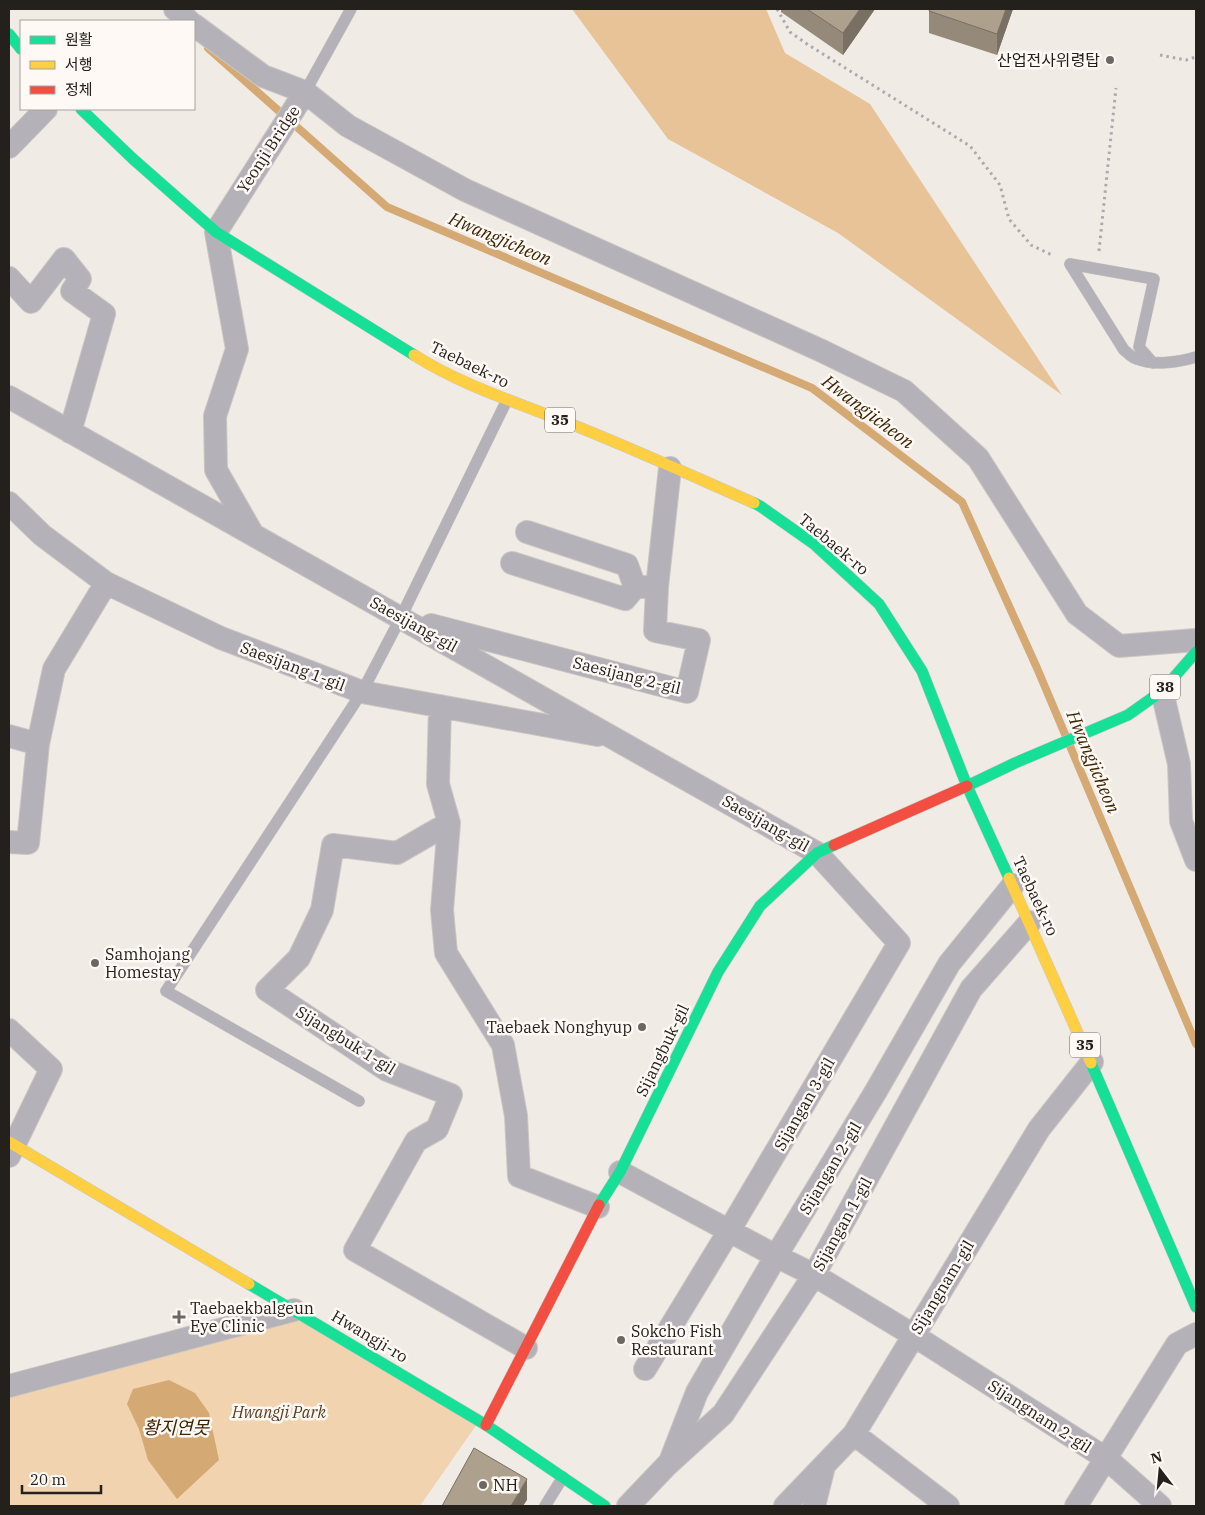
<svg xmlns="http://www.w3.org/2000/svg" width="1205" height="1515" viewBox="0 0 1205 1515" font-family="'IBM Plex Serif','Noto Sans KR',serif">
  <rect width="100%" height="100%" fill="#f0ebe5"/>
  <path fill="#f1d3b0" d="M294,1310L479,1421L420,1506H9V1392Z"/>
  <path fill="#e7c397" d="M572,9H766L785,53L870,104L1062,395L838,233L668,139Z"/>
  <path fill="#d5a973" d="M169,1380L195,1393L209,1413L219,1460L177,1499L148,1460L139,1429L127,1404L133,1389Z"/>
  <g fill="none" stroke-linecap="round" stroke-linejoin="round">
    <path stroke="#d5a973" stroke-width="8" d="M208,48L387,207L812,388L962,502L1037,668L1196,1044"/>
    <defs>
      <path id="lane" d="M305,92L351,9
        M1153,363L1139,347L1154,279L1070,264L1124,350C1128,353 1132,358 1137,359C1154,366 1179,362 1196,357
        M359,1101L166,991L362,692L401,617L507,400
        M545,1506L563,1477"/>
      <path id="street" d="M175,9L189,21
        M194,25L263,76L305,92L348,126L465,190L822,351L904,391L978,458L1077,614L1119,646L1196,640
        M9,147L46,109
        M9,278L31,302L64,259L80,279L72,291L104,314L70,432
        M9,397L817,853L899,943L729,1231L645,1369
        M9,503L42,535L106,583L221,638L362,692L598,735
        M527,532L627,565L635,587
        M252,533L216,470L215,416L237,349L216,232L305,92
        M512,563L625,599L635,587H657
        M431,625L687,692L699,640L655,631L657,587L670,468
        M1162,691L1179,764L1181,821L1196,860
        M440,706L438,784L449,823L442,910L446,953L503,1045L516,1116L519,1176L598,1207
        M9,736L38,744L54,669L106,583
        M449,823L397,853L333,845L322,910L299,958L267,990L387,1070L451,1095L437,1129L416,1141L355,1250L526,1348
        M9,842L28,843L38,744
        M9,1030L51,1069L9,1156
        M620,1172L776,1256L814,1275L913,1335L1107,1459L1160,1506
        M9,1386L294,1310
        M854,1434L948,1506
        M671,1459L697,1392L776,1256L876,1091L949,964L1013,885
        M628,1506L668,1464L723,1414L814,1275L971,989L1030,922
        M785,1506L854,1434L1039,1129L1092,1062
        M814,1506L824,1466
        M1076,1506L1177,1344L1196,1334"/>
      <path id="fast" d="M9,34L21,49
        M81,109L132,158L216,232L414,355
        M754,503L760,506L814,544L879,604L922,671L967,786L1009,878
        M967,786L1015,763L1128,715L1162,691L1196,652
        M1091,1063L1196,1307
        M599,1205L620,1172L718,972L760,906L817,853L834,845
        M249,1284L486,1425L605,1506"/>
      <path id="slow" d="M414,355C461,385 516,402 568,423C630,447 692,476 754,503
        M1009,878L1091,1063
        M9,1142L249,1284"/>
      <path id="jam" d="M834,845L967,786
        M486,1425L599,1205"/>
    </defs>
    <use href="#lane" stroke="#cac6c2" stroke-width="12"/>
    <use href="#street" stroke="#cac6c2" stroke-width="24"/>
    <use href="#fast" stroke="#cac6c2" stroke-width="12"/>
    <use href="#slow" stroke="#cac6c2" stroke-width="12"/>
    <use href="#jam" stroke="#cac6c2" stroke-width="12"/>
    <path stroke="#acaaae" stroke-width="3" stroke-dasharray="2.5 4" stroke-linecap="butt" d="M777,9L790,32L807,44L970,146L1000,185L1009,219L1031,245L1054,256
      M1160,55L1186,60L1196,57
      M1099,251L1116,88"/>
    <use href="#lane" stroke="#b4b1b8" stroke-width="11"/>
    <use href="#street" stroke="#b4b1b8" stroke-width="22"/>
    <use href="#fast" stroke="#16e098" stroke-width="11"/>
    <use href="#slow" stroke="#ffcf43" stroke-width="11"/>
    <use href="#jam" stroke="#f24e42" stroke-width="11"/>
  </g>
  <path fill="#958a79" d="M781,9H875L843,55L781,12Z
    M930,9H1013L997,55L929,33V11Z"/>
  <path fill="#797063" d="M860,9H875L843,55V33Z
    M1006,9H1013L997,55V34Z
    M527,1479V1500L523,1506H511Z"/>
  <path fill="#ada08d" stroke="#797063" d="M807,9H860L843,33Z
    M930,9H1006L997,34L929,11Z
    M474,1448L527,1479L511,1506H442Z"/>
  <g fill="#6b6762" stroke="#fef9f5" stroke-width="2">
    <circle cx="1110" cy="60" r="5"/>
    <circle cx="95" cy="963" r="5"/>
    <circle cx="642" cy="1027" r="5"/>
    <path d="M176.5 1309.5h5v5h5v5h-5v5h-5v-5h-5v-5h5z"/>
    <circle cx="621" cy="1340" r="5"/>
    <circle cx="483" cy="1485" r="5"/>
  </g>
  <g text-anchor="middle" stroke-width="5" stroke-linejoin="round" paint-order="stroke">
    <g fill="#fef9f5" stroke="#65615d" stroke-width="1">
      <rect x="545" y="407.5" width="30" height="25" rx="4"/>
      <rect x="1150" y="674.5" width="30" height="25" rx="4"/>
      <rect x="1070" y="1032.5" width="30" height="25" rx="4"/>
    </g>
    <g font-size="15" font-weight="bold" fill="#24201c">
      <text x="560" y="425">35</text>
      <text x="1165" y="692">38</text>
      <text x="1085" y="1050">35</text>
    </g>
    <g font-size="16" fill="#24201c" stroke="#fef9f5" text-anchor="start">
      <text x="1100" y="66" text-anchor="end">산업전사위령탑</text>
      <text x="105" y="960">Samhojang<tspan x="105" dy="18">Homestay</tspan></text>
      <text x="632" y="1033" text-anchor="end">Taebaek Nonghyup</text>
      <text x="190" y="1314">Taebaekbalgeun<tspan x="190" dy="18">Eye Clinic</tspan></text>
      <text x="631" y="1337">Sokcho Fish<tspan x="631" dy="18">Restaurant</tspan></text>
      <text x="493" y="1491">NH</text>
    </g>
    <g font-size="16" fill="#24201c" stroke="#fef9f5">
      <text transform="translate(268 149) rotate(-57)" y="6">Yeonji Bridge</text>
      <text transform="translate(470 364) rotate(26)" y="6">Taebaek-ro</text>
      <text transform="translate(834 544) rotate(40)" y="6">Taebaek-ro</text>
      <text transform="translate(414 624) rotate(29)" y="6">Saesijang-gil</text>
      <text transform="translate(293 666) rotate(21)" y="6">Saesijang 1-gil</text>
      <text transform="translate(627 675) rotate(14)" y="6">Saesijang 2-gil</text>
      <text transform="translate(766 823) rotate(30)" y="6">Saesijang-gil</text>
      <text transform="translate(1036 896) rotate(65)" y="6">Taebaek-ro</text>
      <text transform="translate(346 1040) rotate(32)" y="6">Sijangbuk 1-gil</text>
      <text transform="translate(662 1050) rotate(-64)" y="6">Sijangbuk-gil</text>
      <text transform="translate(804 1104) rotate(-60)" y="6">Sijangan 3-gil</text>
      <text transform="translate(830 1168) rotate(-59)" y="6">Sijangan 2-gil</text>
      <text transform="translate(842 1224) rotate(-61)" y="6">Sijangan 1-gil</text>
      <text transform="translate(942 1287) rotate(-59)" y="6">Sijangnam-gil</text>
      <text transform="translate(370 1336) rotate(31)" y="6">Hwangji-ro</text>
      <text transform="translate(1040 1416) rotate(33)" y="6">Sijangnam 2-gil</text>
    </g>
    <g font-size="16" font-style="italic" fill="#563c1d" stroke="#fef9f5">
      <text x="279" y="1418">Hwangji Park</text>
    </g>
    <g font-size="18" font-style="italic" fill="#3c2402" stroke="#fef9f5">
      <text transform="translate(500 239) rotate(23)" y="6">Hwangjicheon</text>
      <text transform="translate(868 412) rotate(37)" y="6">Hwangjicheon</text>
      <text transform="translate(1093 762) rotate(67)" y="6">Hwangjicheon</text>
      <text x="176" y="1434">황지연못</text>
    </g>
  </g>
  <rect width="1205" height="1515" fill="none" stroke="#24201c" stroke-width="20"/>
  <rect x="20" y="20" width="175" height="90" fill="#fef9f5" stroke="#a7a29e"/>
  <rect x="30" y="36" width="25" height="8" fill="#16e098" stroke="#a7a29e"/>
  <text x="65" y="45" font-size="15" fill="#24201c">원활</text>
  <rect x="30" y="61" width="25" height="8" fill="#ffcf43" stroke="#a7a29e"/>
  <text x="65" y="70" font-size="15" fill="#24201c">서행</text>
  <rect x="30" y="86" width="25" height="8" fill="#f24e42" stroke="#a7a29e"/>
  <text x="65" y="95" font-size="15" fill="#24201c">정체</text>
  <g transform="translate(1160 1470) rotate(344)" stroke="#fef9f5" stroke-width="4" paint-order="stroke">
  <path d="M0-4L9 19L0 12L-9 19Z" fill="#24201c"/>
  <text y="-8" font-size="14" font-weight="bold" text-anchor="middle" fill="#24201c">N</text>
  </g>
  <path d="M22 1485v8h79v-8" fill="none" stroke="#24201c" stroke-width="2.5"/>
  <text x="30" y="1485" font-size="15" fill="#24201c" stroke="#fef9f5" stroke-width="4" paint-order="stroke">20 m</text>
</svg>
